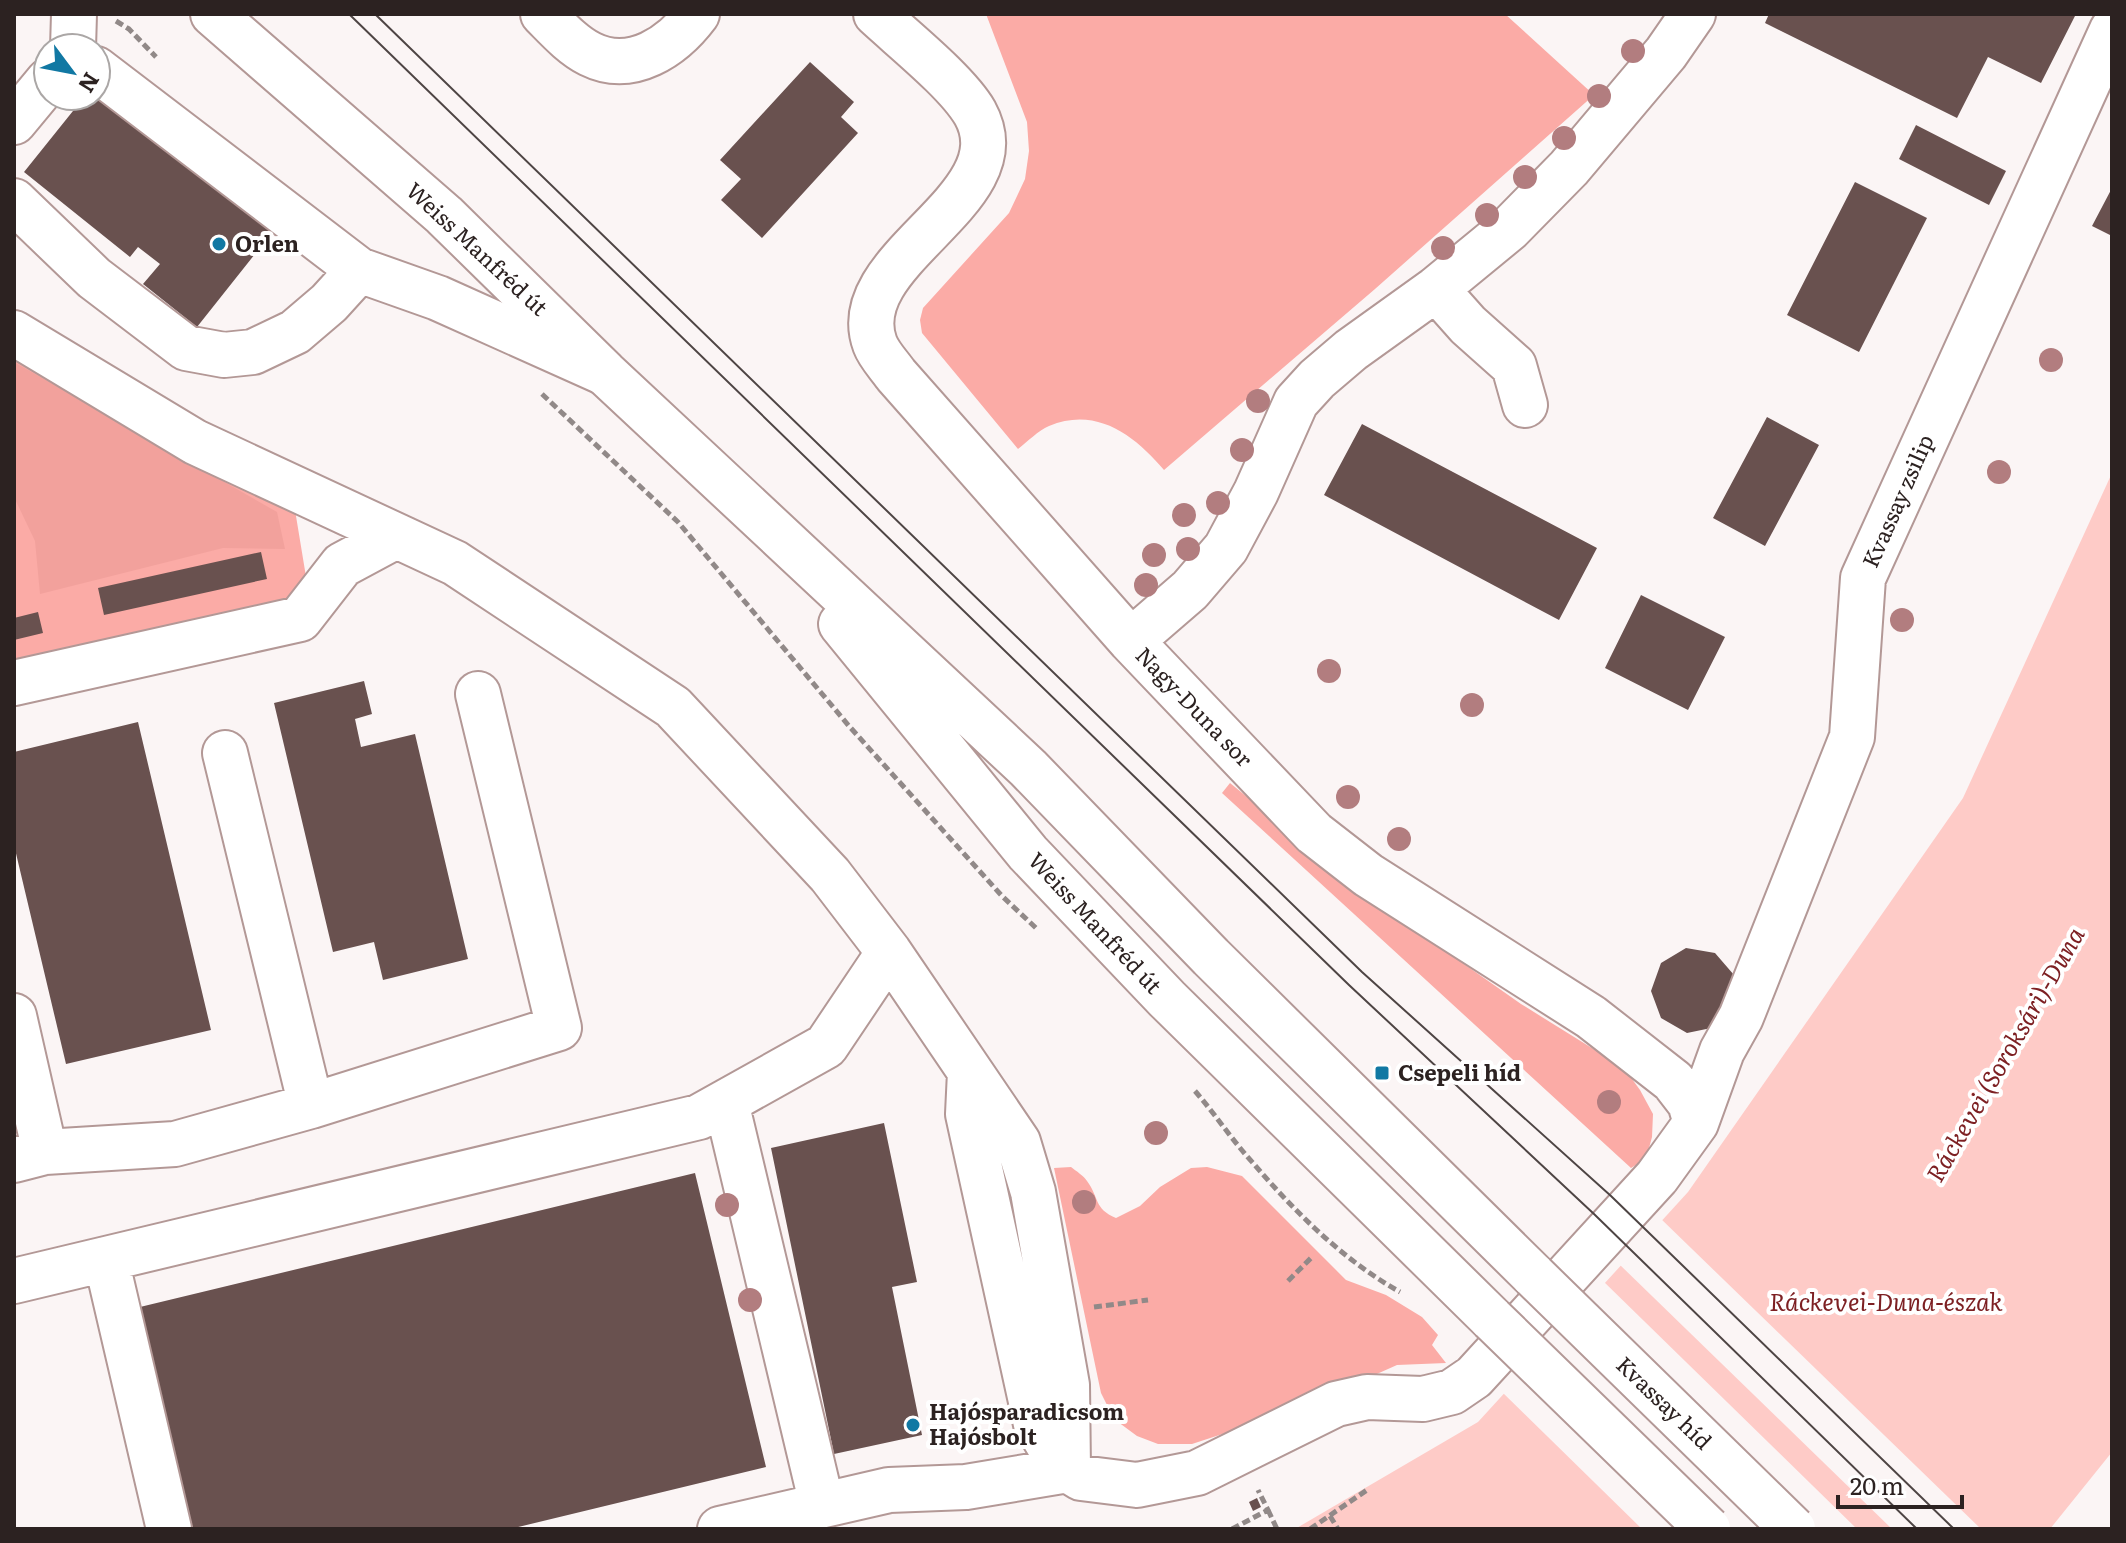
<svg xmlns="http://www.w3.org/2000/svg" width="2126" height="1543" viewBox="0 0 2126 1543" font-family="Literata,serif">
  <rect width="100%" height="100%" fill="#fbf5f5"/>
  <path fill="#fbaba6" d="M986,14H1505L1594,95L1375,289L1164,470C1135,436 1097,406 1049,426C1038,431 1028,441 1018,449L922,333L920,320L923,308L1009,213L1025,179L1029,151L1027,122Z
    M14,351L295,510L309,595L14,659Z
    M1230,783L1373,900L1521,1004L1624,1068L1640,1090L1653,1114L1652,1137L1646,1159L1631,1168L1222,793Z
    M1071,1167C1076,1171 1084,1176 1087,1181C1099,1197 1094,1209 1116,1218L1140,1206L1160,1187L1191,1168L1207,1167L1242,1176L1346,1280L1386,1295L1422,1317L1438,1335L1432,1345L1446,1363L1397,1365L1296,1410L1192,1444H1158L1137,1436L1114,1419L1101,1393L1054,1168Z"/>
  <path fill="#f2a19c" d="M14,362L277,512L285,549L223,548L40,594L35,541L14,497Z"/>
  <path fill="#fecbc7" d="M2112,473V1452L2050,1529H1295L1478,1422L1688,1192L1963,798Z"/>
  <path fill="#fbf5f5" d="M1659,1217L1981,1529H1892L1618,1263Z
    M1602,1280L1857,1529H1642L1501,1391Z"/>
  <path fill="#69514f" d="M1769,14H2076L2041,83L1988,57L1957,118L1765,23Z
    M810,62L854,102L841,117L858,133L762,238L721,200L741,179L720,160Z
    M85,96H96L278,225L197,327L143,284L160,264L138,247L130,257L24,172Z
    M1916,125L2006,171L1989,205L1899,159Z
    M1855,182L1927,218L1859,352L1787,315Z
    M2112,188V236L2092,226Z
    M1767,417L1819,445L1765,546L1713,518Z
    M1362,424L1597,548L1559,620L1324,495Z
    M261,552L267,579L104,615L98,588Z
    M1641,595L1725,637L1688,710L1605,668Z
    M38,612L43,633L14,640V618Z
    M364,681L372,714L355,719L361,747L415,734L468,959L383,980L374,942L333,952L274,703Z
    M138,722L211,1030L66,1064L14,845V752Z
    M1686,948L1715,953L1734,975L1735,1005L1716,1027L1687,1033L1661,1018L1651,991L1661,963Z
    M884,1123L917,1282L892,1287L922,1435L834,1454L771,1148Z
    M695,1173L766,1467L510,1529H193L140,1307Z
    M1257,1498L1261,1507L1253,1511L1249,1502Z"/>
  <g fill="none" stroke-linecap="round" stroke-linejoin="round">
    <defs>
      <path id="minor" d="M543,14C557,28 572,45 590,54C632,75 673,46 697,14
        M876,14C904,40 957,82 975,113C1023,200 843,258 875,344C879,355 889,365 896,375L1131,641L1314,833L1368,875L1591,1017L1673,1081L1690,1103L1696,1123
        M73,48L74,14
        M96,69L359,270L438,298L603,372
        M14,122L48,81
        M14,201L94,278L186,348L224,355L253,352L295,332L329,303L359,270
        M1436,289L1468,325L1514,366L1525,405
        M14,333L195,442L455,563L673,707L830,875L889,952L1018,1142L1033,1192L1067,1385L1068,1470
        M1131,641L1190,590L1226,548L1256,492L1296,402L1317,379L1351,350L1436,289L1509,229L1569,168L1666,53L1693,14
        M14,683L300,619L342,565L396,536
        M225,753L311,1106
        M14,1016L45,1152
        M970,1072L968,1114L1036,1424L1054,1454L1068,1470L1081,1478L1137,1485L1197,1473L1336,1404L1367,1397L1423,1399L1452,1392L1474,1377L1657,1177L1696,1123L1722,1051L1741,1017L1852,737L1863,578L2112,30
        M726,1102L822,1505
        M14,1160L45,1152L175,1144L311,1106L559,1028L478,694
        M106,1259L169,1529
        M14,1281L699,1117L826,1046L889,952
        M720,1529L889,1490L966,1487L1068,1470"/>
      <path id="major" d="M213,14L444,215L605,373L1028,768L1211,957L1534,1276
        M841,624L1028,853L1167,999L1492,1319"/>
    </defs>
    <use href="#minor" stroke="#b39896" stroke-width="48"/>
    <use href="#major" stroke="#b39896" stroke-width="48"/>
    <path stroke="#918988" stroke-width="5" stroke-dasharray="8 4" stroke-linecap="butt" d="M116,21L129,29L156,57
      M542,394L678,522L849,726L1002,896L1037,929
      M1195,1091C1215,1114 1232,1140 1253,1163C1295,1212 1343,1260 1400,1292
      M1288,1281L1312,1257
      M1094,1307L1148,1300
      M1268,1510L1277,1529
      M1330,1516L1338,1529
      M1232,1529L1268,1510L1258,1490
      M1310,1529L1367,1490"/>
    <use href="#minor" stroke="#fff" stroke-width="44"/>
    <use href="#major" stroke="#fff" stroke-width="44"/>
    <path stroke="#4e4544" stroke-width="2" d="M349,14L1349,985L1594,1214L1917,1529
      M375,14L1362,972L1611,1196L1954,1529"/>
    <defs>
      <path id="major-bridge" d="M1534,1276L1793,1529
        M1492,1319L1708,1529"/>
    </defs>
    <use href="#major-bridge" stroke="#b39896" stroke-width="48" stroke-linecap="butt"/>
    <use href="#major-bridge" stroke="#fff" stroke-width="44"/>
  </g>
  <g fill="#b27d7f">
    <circle cx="1633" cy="51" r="12"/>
    <circle cx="1599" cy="96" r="12"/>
    <circle cx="1564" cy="138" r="12"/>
    <circle cx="1525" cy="177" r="12"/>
    <circle cx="1487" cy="215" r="12"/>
    <circle cx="1443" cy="248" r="12"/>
    <circle cx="2051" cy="360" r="12"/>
    <circle cx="1258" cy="401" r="12"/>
    <circle cx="1242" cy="450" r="12"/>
    <circle cx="1999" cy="472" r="12"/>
    <circle cx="1218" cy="503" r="12"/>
    <circle cx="1184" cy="515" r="12"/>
    <circle cx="1188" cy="549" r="12"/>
    <circle cx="1154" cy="555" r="12"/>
    <circle cx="1146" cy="585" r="12"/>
    <circle cx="1902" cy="620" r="12"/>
    <circle cx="1329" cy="671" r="12"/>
    <circle cx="1472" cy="705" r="12"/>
    <circle cx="1348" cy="797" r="12"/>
    <circle cx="1399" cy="839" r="12"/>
    <circle cx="1609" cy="1102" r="12"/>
    <circle cx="1156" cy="1133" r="12"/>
    <circle cx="1084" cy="1202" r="12"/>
    <circle cx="727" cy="1205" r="12"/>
    <circle cx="750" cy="1300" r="12"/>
  </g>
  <g fill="#1178a3" stroke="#fff" stroke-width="3">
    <circle cx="219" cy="244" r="8"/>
    <rect x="1374" y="1065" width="16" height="16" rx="4"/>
    <circle cx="913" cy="1425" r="8"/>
  </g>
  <g text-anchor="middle" stroke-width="8" stroke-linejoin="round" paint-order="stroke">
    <g font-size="22" font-weight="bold" fill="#2c2221" stroke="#fff" text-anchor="start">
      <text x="235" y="252">Orlen</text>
      <text x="1398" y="1081">Csepeli híd</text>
      <text x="929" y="1420">Hajósparadicsom<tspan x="929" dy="25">Hajósbolt</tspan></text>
    </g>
    <g font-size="22" fill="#2c2221" stroke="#fff">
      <text transform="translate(477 249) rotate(43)" y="8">Weiss Manfréd út</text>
      <text transform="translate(1898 501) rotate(-66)" y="8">Kvassay zsilip</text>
      <text transform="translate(1194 707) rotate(46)" y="8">Nagy-Duna sor</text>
      <text transform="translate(1095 923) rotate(47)" y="8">Weiss Manfréd út</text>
      <text transform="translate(1664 1403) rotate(44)" y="8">Kvassay híd</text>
    </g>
    <g font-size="24" font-style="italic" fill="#7d2023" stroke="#fff">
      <text transform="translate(2006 1055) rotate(-60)" y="8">Ráckevei (Soroksári)-Duna</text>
      <text x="1886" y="1311">Ráckevei-Duna-észak</text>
    </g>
  </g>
  <rect width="2126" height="1543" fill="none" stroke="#2c2221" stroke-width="32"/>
  <g transform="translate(72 72) rotate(122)"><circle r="38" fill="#ffffff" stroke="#aba7a6" stroke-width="2"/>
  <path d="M0-6L14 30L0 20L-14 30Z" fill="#1178a3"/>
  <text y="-12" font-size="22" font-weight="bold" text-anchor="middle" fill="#2c2221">N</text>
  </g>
  <path d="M1838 1495v12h124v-12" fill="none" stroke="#2c2221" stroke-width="4"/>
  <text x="1850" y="1495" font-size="24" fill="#2c2221" stroke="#ffffff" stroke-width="6" paint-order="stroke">20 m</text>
</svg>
